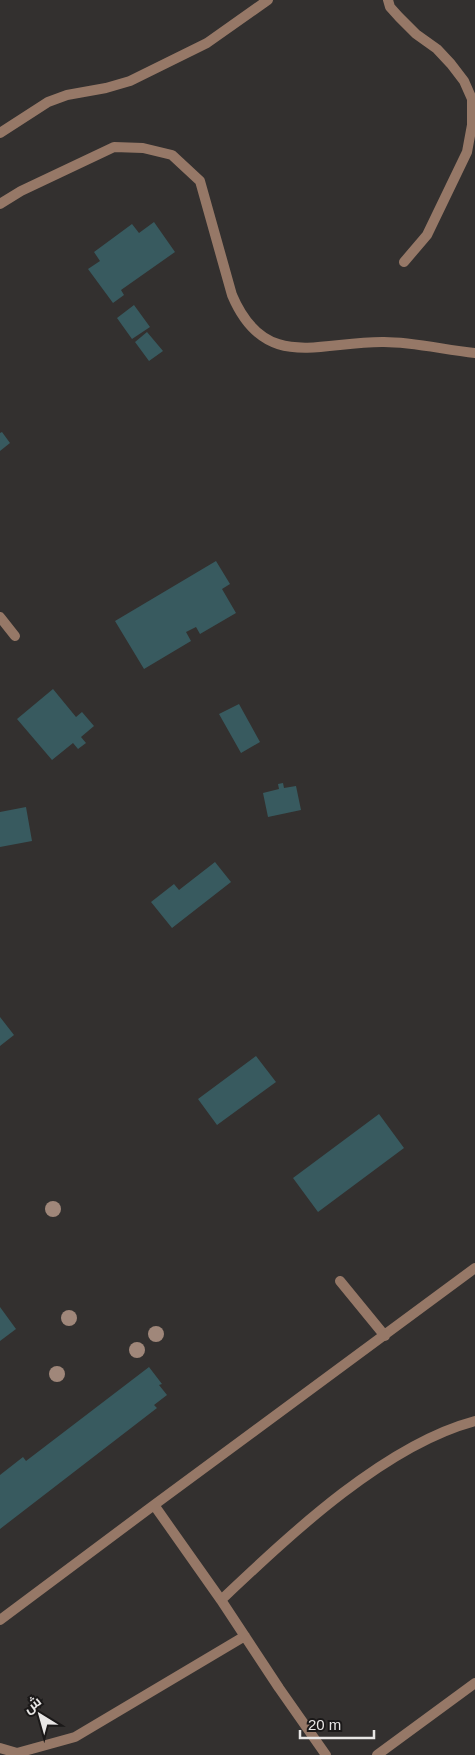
<svg xmlns="http://www.w3.org/2000/svg" width="475" height="1755" viewBox="0 0 475 1755" font-family="Arial,Cairo,sans-serif">
  <rect width="100%" height="100%" fill="#33302f"/>
  <path fill="#385a5f" d="M154,222L175,252L121,290L124,295L113,303L88,269L100,261L94,252L132,224L139,233Z
    M134,305L150,327L132,339L117,318Z
    M147,332L163,351L149,361L135,342Z
    M2,432L10,443L0,451V433Z
    M216,561L230,584L222,589L236,613L200,634L196,627L186,632L191,641L144,669L115,621Z
    M53,689L76,717L82,712L94,726L81,737L86,743L78,749L73,743L52,760L17,719Z
    M239,704L260,742L241,753L219,714Z
    M283,783L284,788L296,786L301,810L268,817L263,793L279,789L278,784Z
    M26,807L32,841L0,847V812Z
    M215,862L231,882L172,928L151,902L174,884L179,890Z
    M0,1017L14,1035L0,1046Z
    M256,1056L276,1082L217,1125L198,1099Z
    M379,1114L404,1148L318,1212L293,1178Z
    M0,1307L16,1329L0,1341Z
    M149,1367L162,1384L159,1385L167,1395L154,1405L157,1408L0,1529V1475L23,1457L26,1461Z"/>
  <g fill="none" stroke-linecap="round" stroke-linejoin="round">
    <path stroke="#967867" stroke-width="10" d="M388,0L390,7L399,17L416,34L437,49L451,64L464,81L472,99V125L467,152L427,235L404,262
      M0,133L48,102L67,95L106,88L130,81L207,43L268,0
      M0,204L21,191L114,147L143,148L172,155L200,181L232,295C265,373 320,341 384,342C414,342 445,350 475,353
      M0,617L15,636
      M340,1281L385,1336
      M154,1505L221,1600L279,1688L326,1755
      M221,1600C289,1536 384,1445 475,1421
      M0,1620L154,1505L475,1268
      M0,1748L17,1753L75,1737L245,1636
      M377,1755L475,1683"/>
  </g>
  <g fill="#a0877a">
    <circle cx="53" cy="1209" r="8"/>
    <circle cx="69" cy="1318" r="8"/>
    <circle cx="156" cy="1334" r="8"/>
    <circle cx="137" cy="1350" r="8"/>
    <circle cx="57" cy="1374" r="8"/>
  </g>
  <g transform="translate(40 1715) rotate(323)" stroke="#1a1818" stroke-width="4" paint-order="stroke">
  <path d="M0-4L9 19L0 12L-9 19Z" fill="#e8e6e5"/>
  <text y="-8" font-size="14" font-weight="bold" text-anchor="middle" fill="#e8e6e5">ش</text>
  </g>
  <path d="M300 1730v8h74v-8" fill="none" stroke="#e8e6e5" stroke-width="2.5"/>
  <text x="308" y="1730" font-size="15" fill="#e8e6e5" stroke="#1a1818" stroke-width="4" paint-order="stroke">20 m</text>
</svg>
